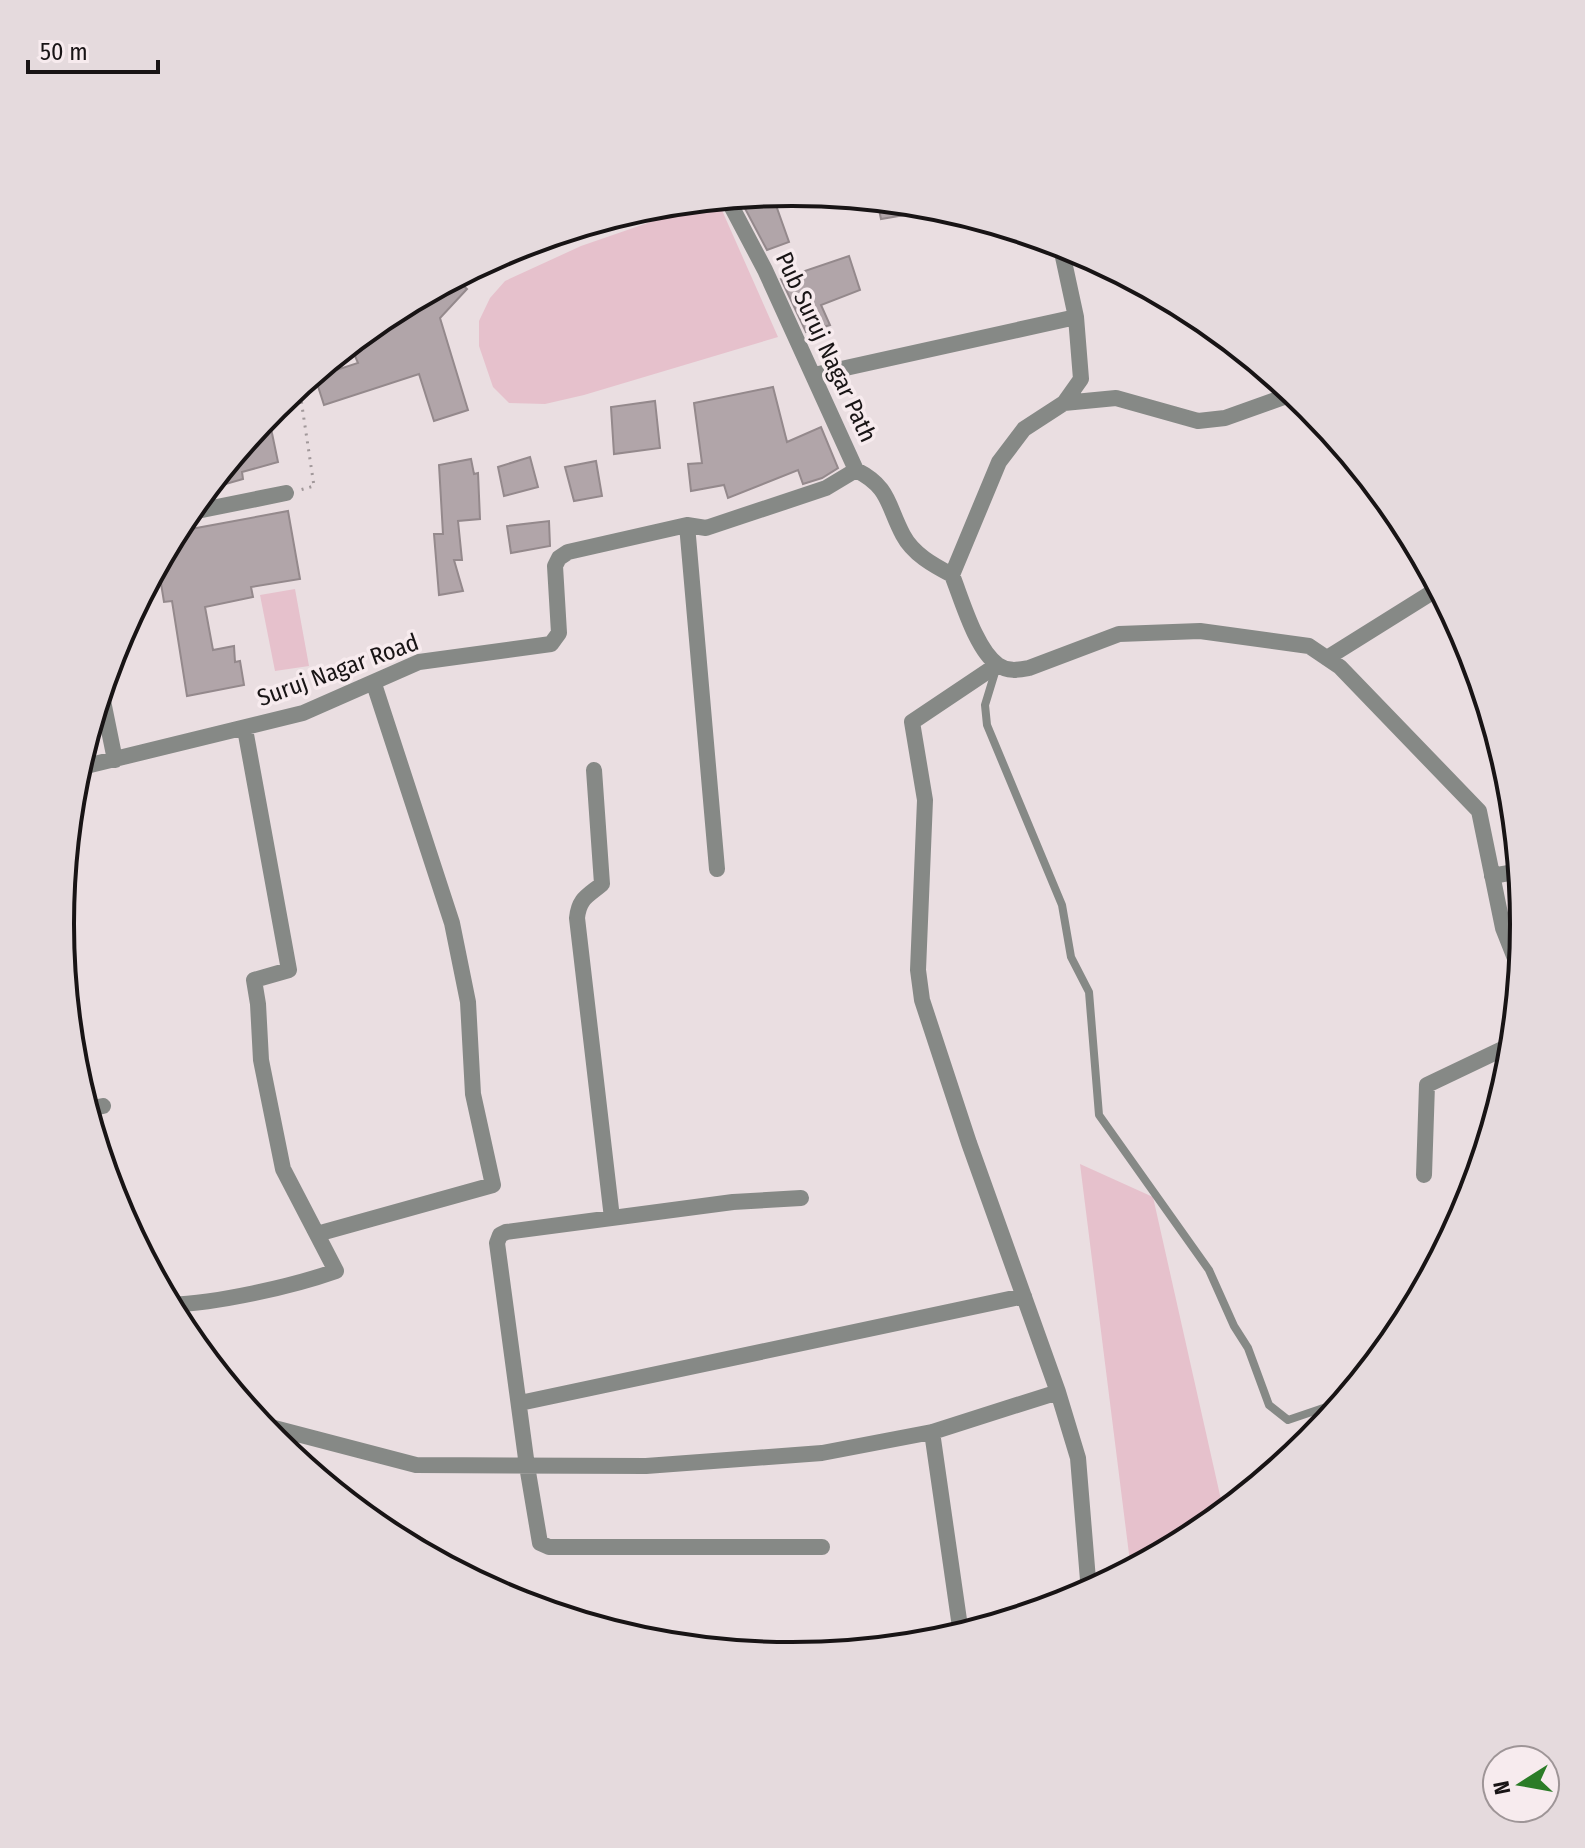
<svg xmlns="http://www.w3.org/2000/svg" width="1585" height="1848" viewBox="0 0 1585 1848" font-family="'Fira Sans Condensed',sans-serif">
  <rect width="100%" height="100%" fill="#eadee1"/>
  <path fill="#e6c1cc" d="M717,199L778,337L584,395L545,404L509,403L493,387L479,346V321L490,298L505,281L581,246Z
    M295,589L309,666L275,671L260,595Z
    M1080,1164L1153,1197L1224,1513L1199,1533L1131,1570Z"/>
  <path fill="#b1a5a9" stroke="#94898c" stroke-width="2" d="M772,194L789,242L767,250L739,197Z
    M877,200L903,202L905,215L881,219Z
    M849,256L860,290L821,305L830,325L806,332L781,279Z
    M455,278L467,289L440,318L468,410L434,421L419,374L324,405L315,377L358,363L350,344L386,315Z
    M773,387L787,442L821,427L838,468L822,478L803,484L798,470L728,498L724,485L691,491L688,464L702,463L694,403Z
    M655,401L660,448L614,454L611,407Z
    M268,414L278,462L242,472L243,479L205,490Z
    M530,457L538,487L504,496L498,467Z
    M471,459L474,474L478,473L480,519L458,521L462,560H454L463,591L439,595L434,534H443L439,465Z
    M596,461L602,496L574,501L565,467Z
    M288,511L300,579L251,587L253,597L205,607L213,650L234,646L235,662L240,661L244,685L187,696L172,601L164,602L158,565L175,532Z
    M549,521L550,546L511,553L507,526Z"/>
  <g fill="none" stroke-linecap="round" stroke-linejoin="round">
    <path stroke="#a1989a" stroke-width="3" stroke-dasharray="2 6" stroke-linecap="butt" d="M319,370L336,365L334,357
      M299,386L314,486L300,490"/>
    <path stroke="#868986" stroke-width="8" d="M996,669L985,705L987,725L1062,905L1071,957L1089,992L1099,1115L1209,1270L1234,1326L1248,1348L1269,1405L1288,1420L1344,1401"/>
    <path stroke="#868986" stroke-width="16" d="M727,198L765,270L856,470C890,487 887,505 903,535C913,554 933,565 952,575
      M1060,243L1076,317L1081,379L1064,403L1024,429L999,462L952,575C962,600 976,650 998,665C1008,672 1018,670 1029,668L1119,634L1200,631L1309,646L1340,667L1479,811L1503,928L1520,971
      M814,375L1076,317
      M1064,403L1116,398L1198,421L1225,418L1295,393
      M187,513L286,493
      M687,525L717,869
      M1327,658L1439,588
      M997,665L912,722L925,800L918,970L922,1000L969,1143L1058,1392L1078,1458L1089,1592
      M101,691L115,760
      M78,768L303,713L419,662L551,644L559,633L555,566L559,558L568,552L687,525L706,528L826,488L856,470
      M594,770L602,884C588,896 579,898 577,918L612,1218
      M1492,876L1520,871
      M87,1109L103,1106
      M1424,1175L1427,1085L1513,1044
      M801,1198L733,1202L506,1232L500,1235L497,1243L527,1466L540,1543L549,1547H822
      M317,1234L493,1185L473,1094L468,1002L452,923L374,684
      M169,1305C217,1303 291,1287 336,1271L283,1169L261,1060L258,1004L254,980L289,970L245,729
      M520,1403L1024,1296
      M259,1424L416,1465L646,1466L822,1453L932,1432L1058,1392
      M932,1432L961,1634
      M769,1654H771"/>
  </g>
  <g text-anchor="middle" stroke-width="7" stroke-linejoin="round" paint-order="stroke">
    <g font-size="24" fill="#181415" stroke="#f7ebee">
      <text transform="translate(826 347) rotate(65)" y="8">Pub Suruj Nagar Path</text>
      <text transform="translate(338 670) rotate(-20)" y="8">Suruj Nagar Road</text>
    </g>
  </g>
  <path d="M0 0H1585V1848H0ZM74 924a718 718 0 1 1 1436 0a718 718 0 1 1-1436 0Z" fill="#e5dadd" fill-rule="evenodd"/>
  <path fill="none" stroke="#181415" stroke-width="4" d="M74 924a718 718 0 1 1 1436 0a718 718 0 1 1-1436 0Z"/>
  <g transform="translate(1521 1784) rotate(259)"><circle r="38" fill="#f7ebee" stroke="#9e9597" stroke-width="2"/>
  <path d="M0-6L14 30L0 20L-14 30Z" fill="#2b7c27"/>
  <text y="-12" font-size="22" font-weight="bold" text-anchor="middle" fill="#181415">N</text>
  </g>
  <path d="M28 60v12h130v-12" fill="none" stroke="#181415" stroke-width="4"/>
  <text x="40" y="60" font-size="24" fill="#181415" stroke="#f7ebee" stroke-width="6" paint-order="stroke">50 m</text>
</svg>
